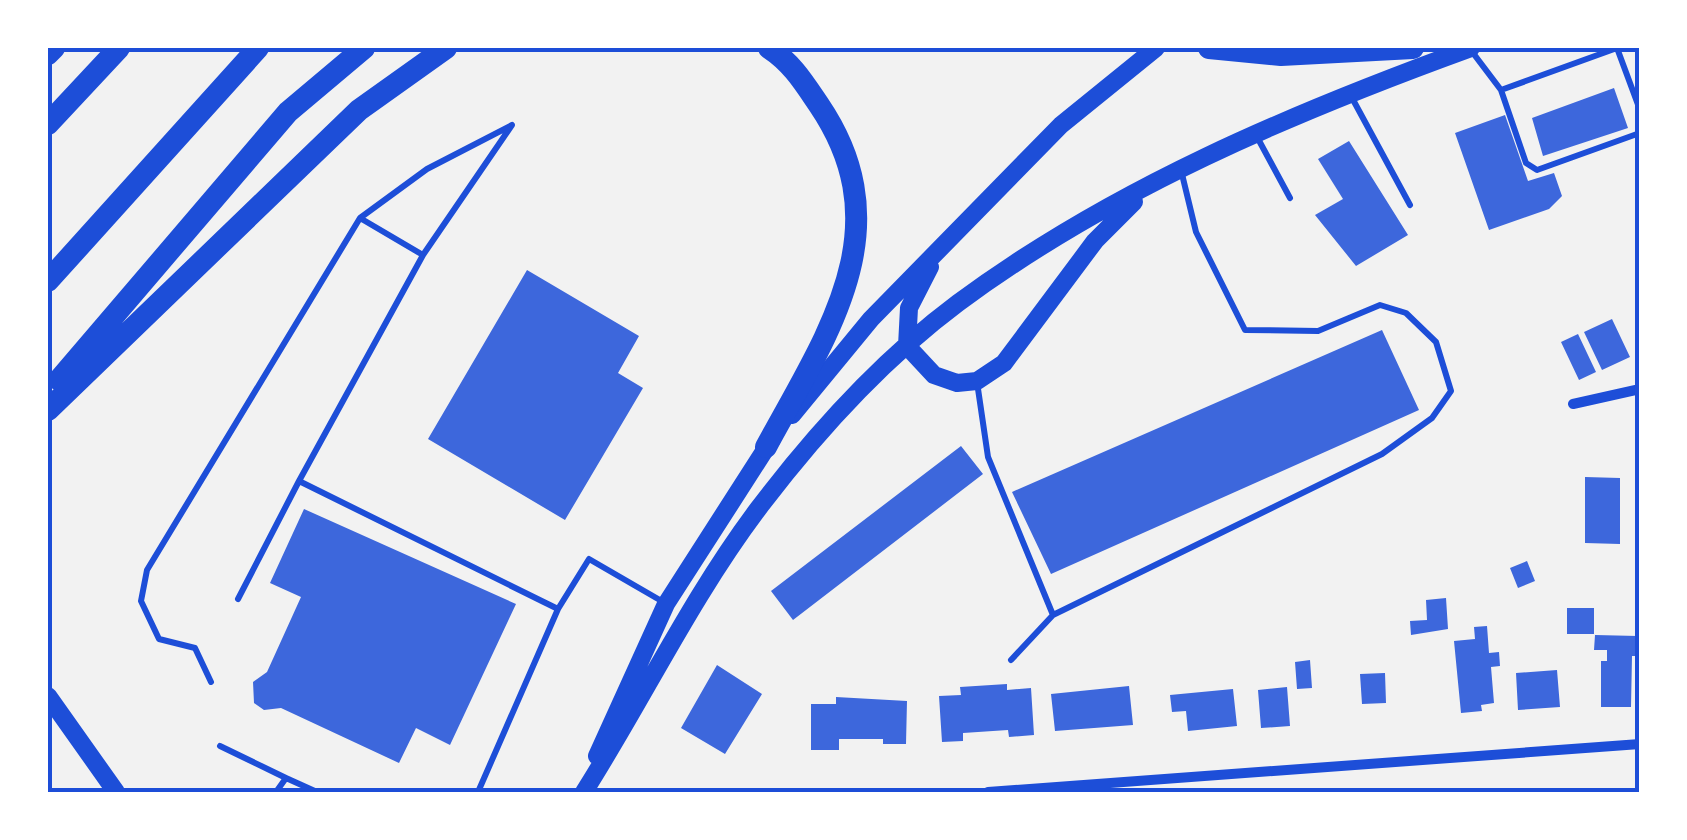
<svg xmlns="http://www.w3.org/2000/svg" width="1687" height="840" viewBox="0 0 1687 840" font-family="Lora,serif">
  <rect width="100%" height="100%" fill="#f2f2f2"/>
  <path fill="#3d67dc" d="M1614,88L1628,128L1543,156L1532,118Z
    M1505,115L1528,181L1554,173L1562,196L1549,209L1489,230L1455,133Z
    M1349,141L1408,235L1356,266L1315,215L1343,199L1318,159Z
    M527,270L639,336L618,373L643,388L565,520L428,439Z
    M1612,319L1630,357L1602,370L1584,332Z
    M1382,330L1419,410L1051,574L1012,492Z
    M1578,334L1596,372L1579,380L1561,342Z
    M961,446L983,474L793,620L771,591Z
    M1585,477L1620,478V544L1585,543Z
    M304,509L516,604L450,745L416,728L399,763L281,708L264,710L254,703L253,682L267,672L301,597L270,583Z
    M1527,561L1535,581L1518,588L1510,568Z
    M1446,598L1448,629L1411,635L1410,621L1427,620L1426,600Z
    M1567,608H1594V634H1567Z
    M1487,626L1489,653L1499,652L1500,666L1491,667L1494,703L1481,705L1482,711L1461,713L1454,641L1475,639L1474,627Z
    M1595,635L1638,636V656H1632L1631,707H1601V661H1607V650H1594Z
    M1310,660L1312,688L1297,689L1295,662Z
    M717,665L762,694L725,754L681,728Z
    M1557,670L1560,707L1518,710L1516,673Z
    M1385,673L1386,703L1362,704L1360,674Z
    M1007,684V690L1031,688L1034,735L1009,737L1008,730L963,733V741L942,742L939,696L961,695L960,687Z
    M1129,686L1133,725L1055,731L1051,694Z
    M1287,687L1290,726L1261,728L1258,690Z
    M1233,689L1237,726L1188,731L1186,711L1172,712L1170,695Z
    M836,697L907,701L906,744H883V739H839V750H811V704H836Z"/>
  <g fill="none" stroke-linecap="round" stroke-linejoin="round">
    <path stroke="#1d4ed8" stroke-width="6" d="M1470,49L1501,90L1617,48L1640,110
      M1501,90L1526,163L1537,170L1637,134L1640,128
      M1351,96L1410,205
      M1256,135L1290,198
      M360,218L423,255
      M977,382L988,457L1053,615L1382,454L1432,418L1451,391L1436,342L1406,313L1380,305L1318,331L1245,330L1196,232L1181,170
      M238,599L299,481
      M1011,660L1053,615
      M211,682L195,648L159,639L141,601L147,570L360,218L427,169L512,125L423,255L299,481L558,609L589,559L665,603
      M220,746L286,778
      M276,792L286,778L317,792
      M478,792L558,609"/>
    <path stroke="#1d4ed8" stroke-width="10" d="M1573,404L1640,389
      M988,792L1640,744"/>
    <path stroke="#1d4ed8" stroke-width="18" d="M930,267L909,308L907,346L934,375L957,383L977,381L1004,363L1095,241L1134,202
      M792,415L871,319L1061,125L1156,48
      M48,696L116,792
      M597,756L666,604L772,439
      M584,792C643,699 691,598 758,509C814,435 883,359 958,303C1112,189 1292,113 1471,48"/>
    <path stroke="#1d4ed8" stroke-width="22" d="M1209,48L1281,55L1413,48
      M48,54L54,48
      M48,124L119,48
      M48,281L258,48
      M59,380L288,112L364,48
      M48,410L359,110L446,48
      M766,447C827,334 903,229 819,105C804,83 792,63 769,48"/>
  </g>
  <rect width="1687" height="840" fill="none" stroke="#ffffff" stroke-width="100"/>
  <rect x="50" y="50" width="1587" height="740" fill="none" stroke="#1d4ed8" stroke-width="4"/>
</svg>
